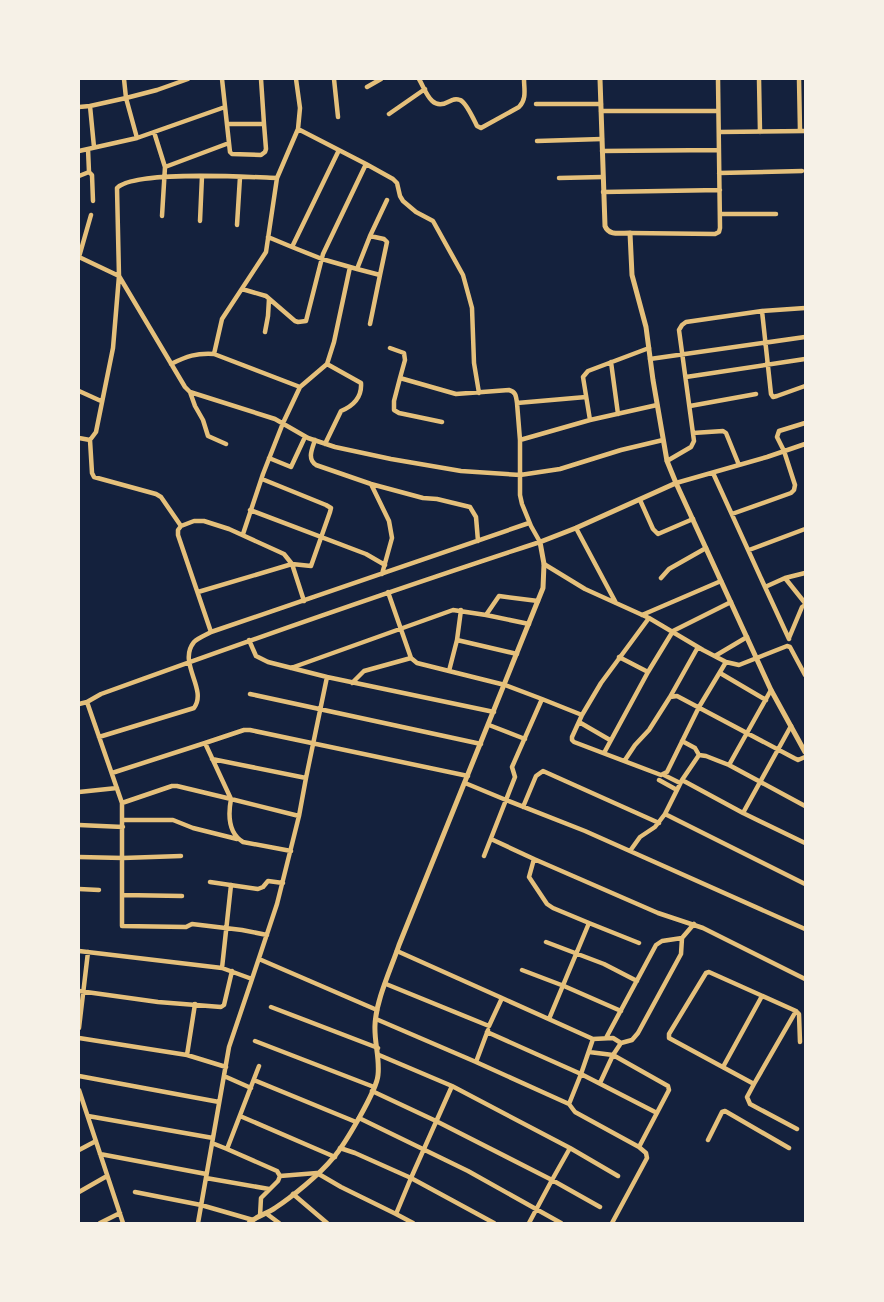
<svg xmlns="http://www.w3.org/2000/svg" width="884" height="1302" viewBox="0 0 884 1302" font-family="'Zilla Slab',serif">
  <rect width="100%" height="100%" fill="#14213d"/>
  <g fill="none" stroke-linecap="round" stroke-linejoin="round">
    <path stroke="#e5c07b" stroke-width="4.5" d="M124,79L126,98L157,90L188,79
      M296,79L300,108L298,129L277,178L266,252L222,319L214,354L300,387
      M334,79L338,117
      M419,79C426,91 431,111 448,102C452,100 455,98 460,100C466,102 474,120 477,126L481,128L519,107C527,99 524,89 524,79
      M759,79L760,132
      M799,79L800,131
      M367,87L381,79
      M536,104H601
      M79,107L90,106
      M601,111H718
      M389,114L425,89
      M227,124H264L261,79
      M298,129L366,164
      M154,132L225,107
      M719,132L805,131
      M537,141L602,139
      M229,143L230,152L232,154L261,155L265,152L266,149L264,124
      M94,147L90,106L126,98L137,138L154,132L165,167
      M79,151L137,138
      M602,151L719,150
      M89,172L92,175L93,201
      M719,173L802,171
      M79,176L89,172L88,149
      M559,178L603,177
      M603,192L720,190
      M720,214H776
      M162,216L165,167L229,143L222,79
      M200,221L202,176
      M237,225L240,177
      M630,233L715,234L719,232L720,228L718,79
      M268,237L292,247L339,150
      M292,247L322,259L357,269L370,236L387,200
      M79,257L119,276L185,387L190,392L275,419L308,438L335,447L391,459L461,471L520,475L560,469L621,450L663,440
      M79,257L91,215
      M357,269L380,275L387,242L384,239L370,236
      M242,289L266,296L295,321L298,322L306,321L323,254L366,164L393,179L397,183L400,196L403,201L416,212L433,221L463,275L472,308L474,363L479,393
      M762,311L771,394L773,397L777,396L805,386
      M370,324L380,275
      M265,332L268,316L269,299
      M390,348L404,353L405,360L400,378L456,394L509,390C516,392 516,396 517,403L586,397
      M649,348L588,371L583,377L590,420L657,405
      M650,359L805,337
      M611,362L618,414
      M171,364C187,356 196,353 214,354
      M686,377L805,359
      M400,378L394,401V410L399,413L442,422
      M79,391L101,401
      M190,392L195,406L203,420L208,436L226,444
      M690,406L756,394
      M693,433L723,431L726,433L739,465
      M79,438L90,440
      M90,440L96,432L113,348L119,276L117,188C134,170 249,177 277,178
      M90,440L92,473L94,477L156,494L161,497L181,526
      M315,440C312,449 307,459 316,465L371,484L423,498L437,499L470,507L476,517L478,541
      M520,440L590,420
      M325,444L341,411C353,406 362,397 361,383L327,364
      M269,458L291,467L305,437
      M667,461L691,447L694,441L679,330L682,325L686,322L762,311L805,308
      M713,473L765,587
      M676,483L767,457L805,444
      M371,484L389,521L392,538L382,574
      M640,500L653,529L658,534L693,519
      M250,510L366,554L385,565
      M732,514L791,493L794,490L795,485L784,451L777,437L779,431L805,423
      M576,528L616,603
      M243,534L263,474L283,423L300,387L327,364L334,342L350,267
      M749,550L805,529
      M661,578L669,569L706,548
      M785,578L805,573
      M198,592L292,564L304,601
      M388,592L411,658L417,663L449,671L457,640
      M461,610L457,640L517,654
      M486,615L529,624
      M642,615L721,581
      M211,632L178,535V530L181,526L194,521H204L229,529L284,554L292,564L311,566L330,512L331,508L326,505L262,479
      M789,638L802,607L805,605
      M789,639L765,587L785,578L805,603
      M249,640L256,656L268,662L327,677L306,778
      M715,656L747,637
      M726,662L739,665L787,646L790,647L805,675
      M291,668L453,610L486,615L499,596L538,601
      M449,671L505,685L542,699L512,767L515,777L506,800L465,783
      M648,672L673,631L731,602
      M720,673L766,700
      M327,677L494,712
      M352,683L364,671L411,658
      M771,690L729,765L706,756L699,755L682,780L665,814L805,884
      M250,694L481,744
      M670,697L698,647
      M542,699L582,715L601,683L649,618L585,589L544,564
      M87,702L101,694C247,641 393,590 540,542L531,526L522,504L520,495V440L517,403
      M79,704L87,702L122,803V926L186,927L192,924L242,930L267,935
      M582,715L572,737V740L574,742L661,775L667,772L699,707L726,662L703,650L649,618
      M579,722L610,740
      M489,725L525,739
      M791,726L743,813L805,843
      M99,737L194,708C208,689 177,663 194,642C198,638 206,635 211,632L529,523
      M682,741L695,748L699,755
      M205,743L244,730H250L468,776
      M604,753L648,672L619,657
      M212,759L306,778L299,816
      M625,760L635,745L649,730L670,697L677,696L794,758L798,760L805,757
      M729,765L805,806
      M112,773L205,743L231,799L299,816L277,904L252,979
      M664,775L680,783
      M659,780L677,790
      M682,780L743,813
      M79,792L117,788
      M122,803L172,786H177L231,799C228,815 228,833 243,842L291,851
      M523,807L536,776L543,771L659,823
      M123,820H173L193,828L237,839
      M79,825L123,827
      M491,839L534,859
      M630,851L640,837L655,827L665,814
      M484,856L506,800L585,831L805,929
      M79,857L123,858L181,856
      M210,882L258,889L263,887L268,881L283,883
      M79,889L99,890
      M123,895L182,896
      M589,923L553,908L547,904L529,877L534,859L658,913L703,928L805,979
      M546,942L604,964L637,981
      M79,951L222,968L252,979L229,1047L198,1223
      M259,959L377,1010
      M222,968L231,885
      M522,970L564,986L621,1011
      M386,984L489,1026L502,998L397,951
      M79,991L158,1002L221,1007L224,1005L232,971
      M502,998L593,1039L581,1074L657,1113
      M271,1007L378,1048
      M796,1011L754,1084L669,1038V1034L706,973L709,972L796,1011L799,1014L800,1042
      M376,1019L476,1062L488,1030
      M549,1019L589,923L639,943
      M79,1028L88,952
      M79,1038L187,1055L226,1067
      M606,1038L656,945L662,941L682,938
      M593,1039L613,1038L621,1043
      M255,1041L374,1087
      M589,1052L613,1055L600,1083
      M187,1055L195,1004
      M476,1062L569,1104L581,1074L487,1032
      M723,1067L762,996
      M79,1076L219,1102
      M224,1076L251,1088
      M254,1080L356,1122
      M754,1084L747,1097L750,1104L797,1129
      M79,1090L123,1223
      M372,1091L436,1121L552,1180L570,1148L452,1086
      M569,1104L575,1112L639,1147
      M88,1116L213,1138
      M240,1116L335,1157
      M359,1118L468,1171L561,1223
      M708,1140L722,1112L725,1111L789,1148
      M212,1143L227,1149L259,1066
      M340,1148L355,1153L411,1178L452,1086L379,1055
      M570,1148L618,1176
      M227,1149L277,1171L280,1176L278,1181L261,1198L260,1216
      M79,1150L96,1141
      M100,1154L206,1174
      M280,1176L317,1173L341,1187L396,1214
      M206,1178L269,1189
      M79,1192L107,1176
      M135,1192L201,1205L253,1220
      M293,1194L327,1223
      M267,1214L279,1223
      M100,1223L120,1213
      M413,1223L396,1214L411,1178L494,1223
      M529,1223L552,1180L600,1207
      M612,1223L647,1158L646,1153L639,1147L669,1090L668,1086L613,1055L621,1043L632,1040L638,1033L681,954L682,938L694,924"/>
    <path stroke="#e5c07b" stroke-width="5" d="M600,79L605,226C609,236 620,233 630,233L632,275L646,327L653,380L667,461L676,483
      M249,1223C256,1216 267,1214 275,1208C292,1197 320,1174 333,1158C344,1146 377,1090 378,1075C380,1058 374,1042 375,1025C376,1000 391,969 399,945L543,588L544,564L540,542L576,528L676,483L771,690L805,752"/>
  </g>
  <rect width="884" height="1302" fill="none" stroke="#f6f1e7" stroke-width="160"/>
</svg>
